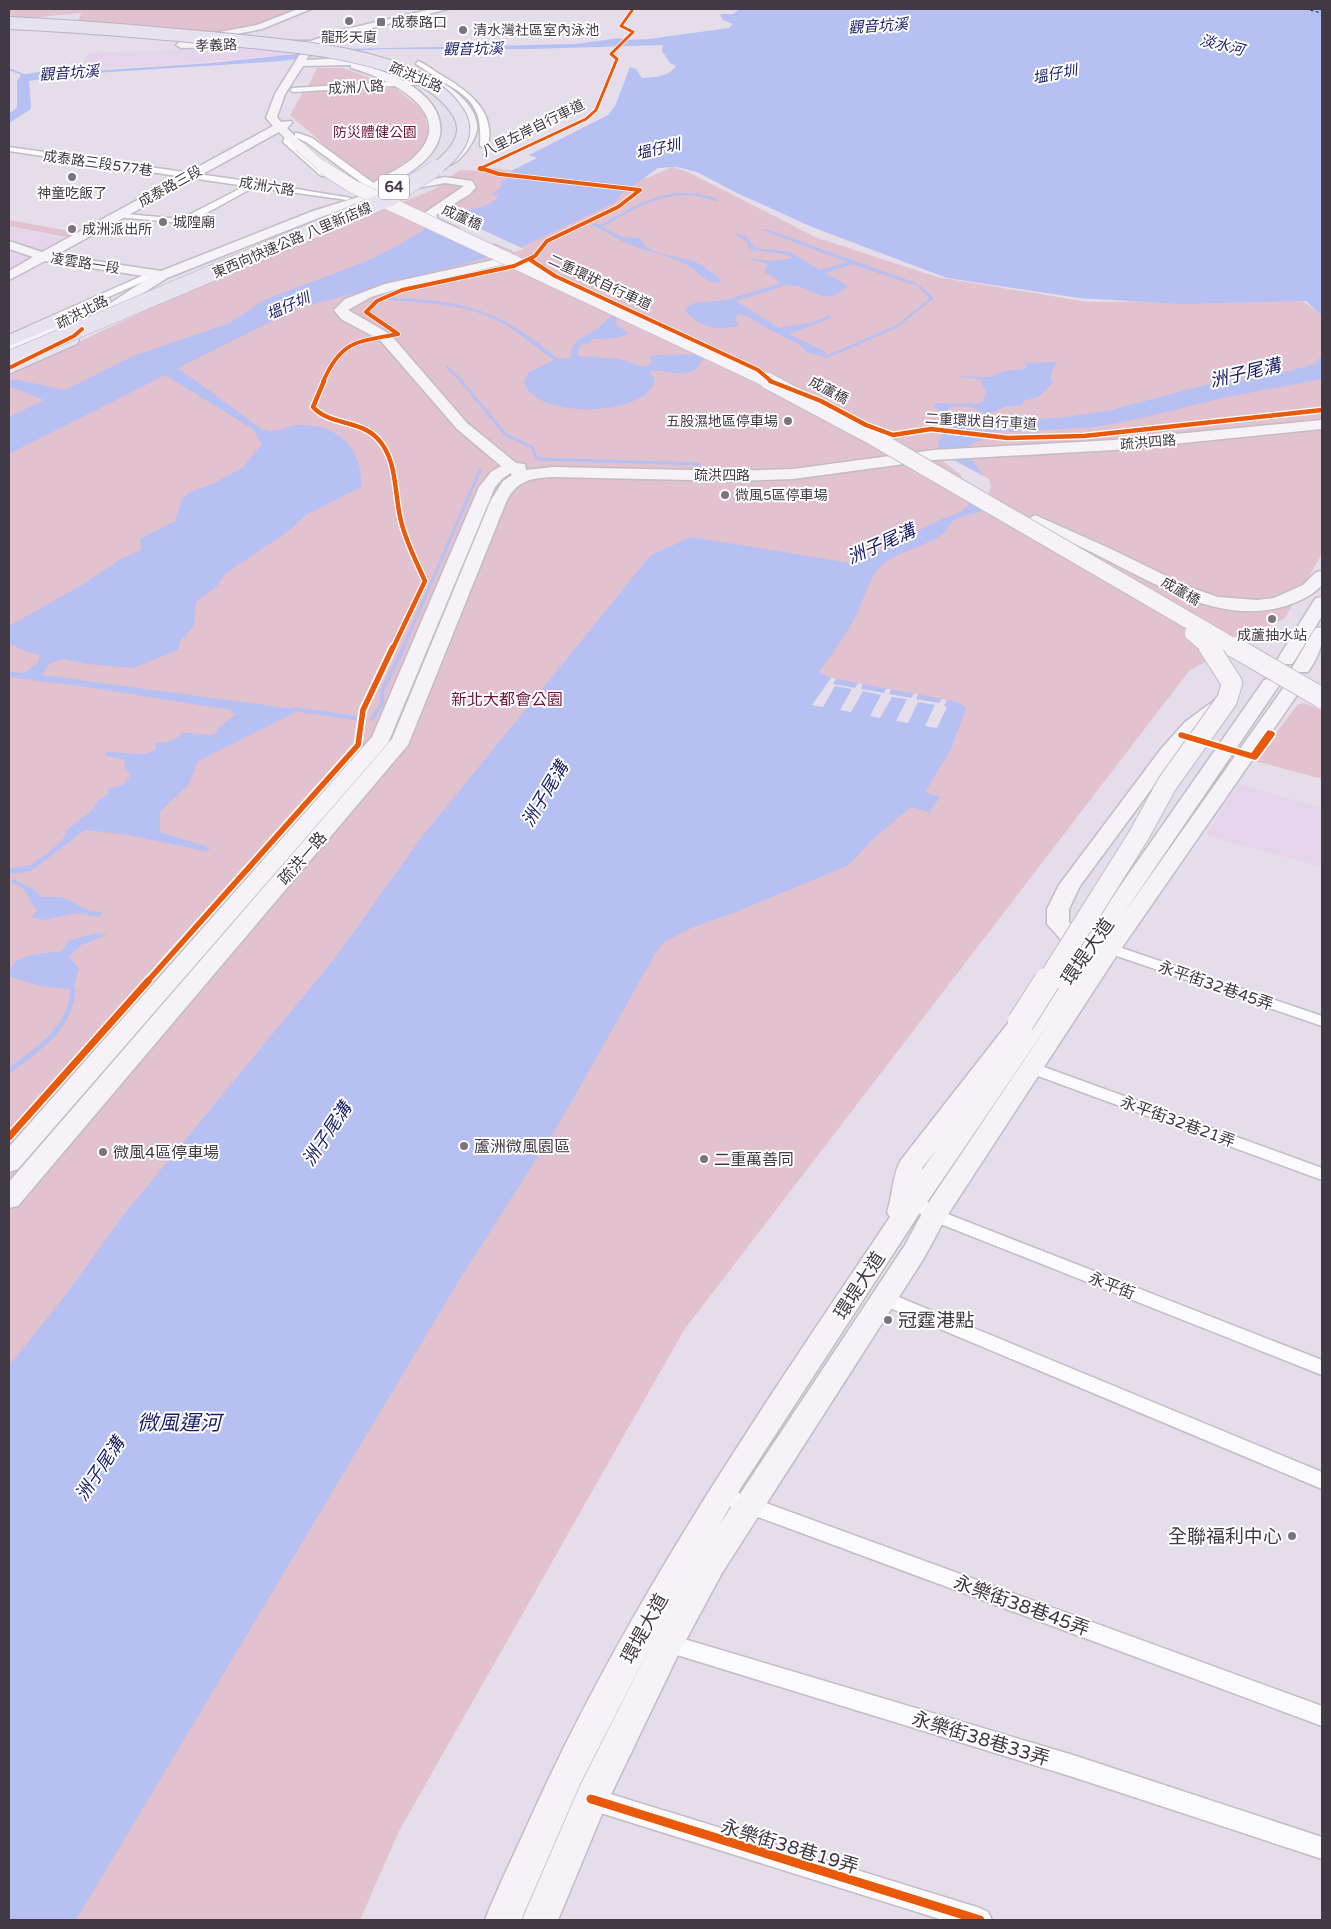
<svg xmlns="http://www.w3.org/2000/svg" width="1331" height="1929" viewBox="0 0 1331 1929" font-family="'Varela Round','Noto Sans TC',sans-serif">
  <rect width="100%" height="100%" fill="#e6ddea"/>
  <path fill="#e5d4eb" d="M296,46L293,54L191,63L78,70L88,53Z
    M9,227L67,239L9,270Z
    M1239,784L1322,808V867L1206,835Z"/>
  <path fill="#e2c2cf" d="M9,9H299L256,26L205,33L78,22L81,13L9,20Z
    M317,68H343L384,83L307,88Z
    M395,88L424,111L429,135L414,156L373,183L329,149L290,115L303,92Z
    M672,167L688,172L815,237L937,277L1088,302L1301,300L1322,315V554L1285,618L1189,671L684,1330L399,1831L360,1920H9V375L197,286L435,189L460,170L483,171L491,168L528,173L647,178Z
    M9,220L80,233L70,238L9,226Z
    M1304,703L1322,710V779L1255,761L1298,704Z"/>
  <path fill="#b6c0f2" d="M740,9H1322V316L1306,301L1180,304L1079,298L947,278L812,227L733,191L697,172L677,167L658,168L620,195L619,198L613,203L518,249L296,309L178,368L262,429C281,436 282,425 299,425C337,423 364,449 361,487L306,515L289,531L226,573L216,587L196,602L194,626L180,641L178,650L133,668L88,664L63,659L49,664L42,675L294,709V713L198,761L189,784L160,812V832L211,848L205,851L123,834L85,830L31,871L9,874V869L30,865L48,853L63,839L68,829L90,812L98,801L109,793L108,788L123,785L131,775L124,768L125,760L106,756L105,752L144,754L156,750L155,743L169,742L181,735L180,732L210,735L218,732V728L235,715L230,710L87,687L9,677V672L23,673L38,663L40,655L28,652L9,644V626L82,585L121,559L141,550L140,539L175,521L182,500L188,493L215,483L243,467L262,444L253,429L165,375L9,454V417L44,400L9,386V381L14,379L65,390L133,356L230,323L264,300L367,261L406,241L446,215L477,208L492,203L499,196L492,195L502,186L500,183L517,172L511,171L537,158L529,155L608,115L616,104L630,67L636,69L642,78C655,77 668,77 676,66L670,63L662,51L663,45L530,49H389L351,51L282,61L31,77L26,79V87L20,88L22,78L29,75L212,63L340,49L576,44L619,38L628,40L649,39L729,28L733,24L723,20L720,14H733Z
    M596,223L622,237L640,238C646,255 678,256 693,261C703,265 716,275 722,282C705,285 701,272 687,265C672,256 652,253 636,247C620,241 606,232 591,224Z
    M766,229L916,283L920,287L852,264L826,273L848,286C822,310 815,285 787,285L736,301L779,328L814,322L830,315L831,318L789,334L826,352V357L809,353L797,343L770,330L745,315L738,314L735,319L739,326C719,330 697,329 685,309L694,303L726,300L781,283L765,272L768,264L746,258L771,261L793,258C779,250 762,254 748,248L747,242L735,234L737,233L745,236L756,248L790,252L820,270L847,262L762,230Z
    M386,298C423,298 468,302 502,320C521,329 542,347 559,359L571,357C570,338 588,337 599,327C607,321 611,312 622,316L617,318L616,324L629,334L617,338L592,339L590,343L581,345L578,350V356L619,359L643,367L652,364L650,357L657,355L697,354L705,356C690,385 677,369 649,371L655,379C649,418 531,420 524,381L529,372L554,360C536,348 519,332 500,322C465,303 421,302 383,300Z
    M1322,355V379L1222,398L1151,416L1096,427L1010,432L990,424C983,407 970,406 952,406L948,409L949,417L933,406L936,403L977,404L982,402L987,393L981,384V380L958,376L990,377L1004,371L1026,369V363L1057,362L1053,368L1050,378L1053,383L1038,397L1023,401L1022,405L1004,407L991,413L992,419L1020,420L1066,417L1111,410L1205,385L1274,375L1315,364Z
    M954,423L967,424L975,430L982,429L989,433L982,440L969,445L967,451L989,485L981,512L967,515L950,522L951,524C935,549 899,547 879,568C868,581 861,608 852,623C842,640 830,656 819,672L831,678L947,700L959,703L966,708L951,749L925,792L940,797L929,812L911,807L871,841L849,865L731,914L691,928L663,943L655,954L560,1122L458,1282L76,1920H9V1366L67,1293L125,1213L335,958L421,838L651,555L691,537L851,563C884,553 910,533 940,520C954,514 960,515 970,503L964,473L946,460L937,445L945,430L954,426Z
    M13,879L32,888L42,897H62L90,911L102,912L99,917L76,913L44,920L31,917L37,911L23,888L11,882Z
    M97,933L107,935L81,945L69,957L79,969L73,989C50,989 29,984 9,976C9,953 44,954 62,951L68,941Z"/>
  <path fill="#e6ddea" d="M444,212L524,249L498,257L426,224Z
    M937,451L989,479L991,486L986,503L965,491L961,475L944,462Z
    M831,678L836,679L833,684L855,688L858,683L863,684L861,689L884,693L886,689H891L889,694L911,698L914,694H918L916,699L939,703L942,699L947,700L944,706L947,707L937,728L925,726L935,705L918,702L908,723L896,721L907,699L892,697L880,718L870,716L881,695L863,691L851,712L840,710L852,689L835,686L823,707L812,705Z"/>
  <g fill="none" stroke-linecap="round" stroke-linejoin="round">
    <path stroke="#b6c0f2" stroke-width="2" d="M9,69L29,77"/>
    <path stroke="#b6c0f2" stroke-width="2.5" d="M601,226C639,205 672,183 716,200
      M826,357L896,327L932,298L920,287
      M447,367L463,382"/>
    <path stroke="#b6c0f2" stroke-width="3" d="M461,381L506,435L532,447L537,459L700,464
      M980,432L1010,429
      M403,648L480,470"/>
    <path stroke="#b6c0f2" stroke-width="4" d="M294,709L355,718
      M372,719L382,703V691L404,647"/>
    <path stroke="#b6c0f2" stroke-width="5" d="M9,1071C38,1049 71,1029 73,989"/>
    <path fill="#b6c0f2" fill-rule="evenodd" d="M51,70L57,74L55,77L29,81L31,109L9,123V113L17,108V81L21,75Z"/>
    <path stroke="#191e67" stroke-width="1" stroke-dasharray="3 2.5" stroke-linecap="butt" d="M1305,9L1322,13"/>
    <defs>
      <path id="street" d="M418,61C426,64 434,71 441,75C468,91 498,112 487,148L480,146C482,112 475,100 445,83L293,92L290,90L293,88L439,79L416,64Z
        M298,133L312,138L376,185L389,192L385,194L370,189L306,142L295,137V133Z
        M286,134H292L290,140L327,172V176H321L283,142Z
        M9,147L254,182L351,198L347,200L254,187L194,220L182,223L118,217H115V213L181,219L245,186L9,151Z
        M153,271L156,272V276L9,341V335Z
        M1110,944L1322,1016V1026L1105,952L1103,949L1105,946Z
        M1033,1063L1322,1168V1180L1027,1072L1025,1068L1027,1064Z
        M905,1192L920,1197L940,1211L1322,1360V1375L928,1219L908,1205L899,1202L896,1198L899,1194Z
        M884,1291L1322,1472V1489L878,1303L875,1298L878,1293Z
        M722,1487L1322,1706V1726L715,1501L712,1495L715,1489Z
        M664,1633L1073,1755L1322,1837V1859L1073,1777L664,1651L656,1649L653,1642L656,1635Z
        M591,1788L980,1908L988,1912L992,1920H943L591,1810L583,1807L580,1799L583,1791Z"/>
      <path id="secondary" d="M298,9H311L262,29L196,42L250,41L253,42V46L181,48L176,45L182,39L257,25Z
        M432,9H448L348,34L327,42V46L314,48L306,60L343,58L379,61V65H364C393,73 446,96 440,135C435,161 401,179 379,189L375,191L369,187C378,177 402,169 414,157C461,113 388,78 351,68V65L303,66L285,94L277,117L281,122L291,121L292,123L287,128L303,144V148H295L279,132L56,255L161,271L313,211L387,188L445,177L472,181L476,187L470,194L436,215L438,219L458,228L460,231L458,234C445,237 429,224 423,214L464,186L445,183L396,192L321,217L167,278L93,325L88,324L86,321L88,318L150,277L45,261L9,280V271L33,257L9,249V241L42,252L273,126L266,118L275,94L305,46L284,45V41H311L342,30Z
        M418,72C440,78 474,100 477,124C478,133 474,139 470,146C465,154 456,164 447,166L441,163C448,154 460,149 464,137C475,108 435,88 414,77V73Z
        M494,245L511,252L515,259L514,262L394,290L371,297L348,310L390,334L467,423L516,463L525,464L526,470L553,467L735,471L793,469L934,450L1114,440L1322,420V429L1114,450L934,460L793,479L735,481L553,477C532,478 518,480 507,500L408,745L18,1206L9,1208V1182L392,739L491,500L503,481L512,475L510,473L502,479L495,487L388,743L18,1169L9,1172V1147L372,737L479,487L491,472L501,466L457,429L380,340L341,319L334,310L345,299L385,284L502,258L488,249Z
        M104,297L109,298L111,301L109,304L81,320L9,350V341L71,314Z
        M1035,515L1109,548L1189,587L1218,597L1257,600L1274,598L1303,585L1316,572L1322,571V585C1312,596 1300,601 1286,606C1223,625 1163,588 1109,561C1083,547 1056,536 1029,523L1027,520Z
        M1322,597V616L1295,660L1292,664H1280L1277,660L1313,602L1316,598Z
        M1322,627C1323,646 1319,656 1308,672H1294L1292,668L1313,632L1316,628Z
        M1271,678L1278,680L1280,684L1122,916L1286,684H1300L1302,688L1119,952L945,1219L924,1258L722,1573L679,1653L605,1807L558,1920H522L579,1788L658,1631L580,1784L521,1920H485C498,1886 515,1853 530,1819C626,1605 759,1412 890,1217L887,1212C893,1195 892,1175 901,1160L1012,1018L1020,1015L1028,1018L1077,948L1064,943L1047,924V909L1059,885L1161,749L1185,722L1219,697H1233L1235,701L1233,705L1199,730L1175,757L1080,886L1069,909V922L1080,933L1086,935L1264,680ZM1058,1010L925,1208L905,1245L718,1527L742,1486L923,1208ZM937,1149L922,1170V1168Z"/>
      <path id="highway" d="M56,315L62,316L64,320L62,324L9,346V335Z
        M71,335L77,336L79,340L77,344L9,374V363Z"/>
    </defs>
    <use href="#street" stroke="#c3bbc5" stroke-width="3"/>
    <use href="#secondary" stroke="#c3bbc5" stroke-width="3"/>
    <use href="#highway" stroke="#b9b2c3" stroke-width="2"/>
    <use href="#street" fill="#fbfafc" fill-rule="evenodd"/>
    <use href="#secondary" fill="#f5f3f8" fill-rule="evenodd"/>
    <use href="#highway" fill="#e7e2ef" fill-rule="evenodd"/>
    <defs>
      <path id="secondary-bridge-far4" d="M299,146L326,170"/>
      <path id="secondary-bridge-far3" d="M324,168L352,186L770,382"/>
      <path id="secondary-bridge-far2" d="M768,381L873,437L1236,648
        M1193,633L1210,648"/>
      <path id="secondary-bridge-far1" d="M1234,647L1322,698
        M1046,983L1139,835L1167,784L1227,700L1232,683L1209,647"/>
      <path id="secondary-bridge" d="M1021,1022L1047,981"/>
      <path id="highway-bridge-far1" d="M9,23C84,26 158,33 232,40C289,46 349,50 403,71C425,80 447,94 459,114C472,137 452,157 434,170"/>
      <path id="highway-bridge" d="M9,359L390,198L436,168"/>
    </defs>
    <use href="#secondary-bridge-far4" stroke="#c3bbc5" stroke-width="11" stroke-linecap="butt"/>
    <use href="#secondary-bridge-far3" stroke="#c3bbc5" stroke-width="14" stroke-linecap="butt"/>
    <use href="#secondary-bridge-far2" stroke="#c3bbc5" stroke-width="18" stroke-linecap="butt"/>
    <use href="#secondary-bridge-far1" stroke="#c3bbc5" stroke-width="22" stroke-linecap="butt"/>
    <use href="#secondary-bridge" stroke="#c3bbc5" stroke-width="28" stroke-linecap="butt"/>
    <use href="#highway-bridge-far1" stroke="#b9b2c3" stroke-width="14" stroke-linecap="butt"/>
    <use href="#highway-bridge" stroke="#b9b2c3" stroke-width="17" stroke-linecap="butt"/>
    <use href="#secondary-bridge-far4" stroke="#f5f3f8" stroke-width="10"/>
    <use href="#secondary-bridge-far3" stroke="#f5f3f8" stroke-width="13"/>
    <use href="#secondary-bridge-far2" stroke="#f5f3f8" stroke-width="16"/>
    <use href="#secondary-bridge-far1" stroke="#f5f3f8" stroke-width="20"/>
    <use href="#secondary-bridge" stroke="#f5f3f8" stroke-width="26"/>
    <use href="#highway-bridge-far1" stroke="#e7e2ef" stroke-width="12"/>
    <use href="#highway-bridge" stroke="#e7e2ef" stroke-width="16"/>
    <defs>
      <path id="cycleway-far5" d="M482,170L479,169L586,119L596,110L617,59L611,54L633,32L621,26L633,9"/>
      <path id="cycleway-far4" d="M480,168L499,174L640,190
        M529,259L555,276L758,370L772,382
        M9,368L74,336L82,329
        M323,382C341,340 357,342 398,334L366,312L377,301L402,290L514,266L535,256L547,241L618,207L640,190"/>
      <path id="cycleway-far3" d="M324,381L313,407C329,425 360,420 377,438C398,459 394,494 401,521C406,542 416,561 425,581L393,648
        M770,381L821,401L866,425L893,435L931,429L1008,438L1084,436L1322,410"/>
      <path id="cycleway-far2" d="M1181,735L1255,757L1272,734L1269,733L1254,754
        M146,983L358,745L363,710L393,647"/>
      <path id="cycleway-far1" d="M9,1137L148,981"/>
      <path id="cycleway" d="M591,1799L980,1920"/>
    </defs>
    <use href="#cycleway-far5" stroke="#fff" stroke-width="4.5"/>
    <use href="#cycleway-far4" stroke="#fff" stroke-width="5.5"/>
    <use href="#cycleway-far3" stroke="#fff" stroke-width="7"/>
    <use href="#cycleway-far2" stroke="#fff" stroke-width="9"/>
    <use href="#cycleway-far1" stroke="#fff" stroke-width="10"/>
    <use href="#cycleway" stroke="#fff" stroke-width="12"/>
    <use href="#cycleway-far5" stroke="#e8590c" stroke-width="3"/>
    <use href="#cycleway-far4" stroke="#e8590c" stroke-width="4"/>
    <use href="#cycleway-far3" stroke="#e8590c" stroke-width="4.5"/>
    <use href="#cycleway-far2" stroke="#e8590c" stroke-width="5.5"/>
    <use href="#cycleway-far1" stroke="#e8590c" stroke-width="7"/>
    <use href="#cycleway" stroke="#e8590c" stroke-width="9"/>
  </g>
  <g fill="#7b737e" stroke="#fff" stroke-width="2">
    <circle cx="349" cy="21" r="5"/>
    <rect x="376" y="17" width="10" height="10" rx="2.5"/>
    <circle cx="463" cy="30" r="5"/>
    <circle cx="72" cy="177" r="5"/>
    <circle cx="163" cy="222" r="5"/>
    <circle cx="72" cy="229" r="5"/>
    <circle cx="788" cy="421" r="5"/>
    <circle cx="725" cy="495" r="5"/>
    <circle cx="1272" cy="619" r="5"/>
    <circle cx="464" cy="1146" r="5"/>
    <circle cx="103" cy="1152" r="5"/>
    <circle cx="704" cy="1159" r="5"/>
    <circle cx="888" cy="1320" r="5"/>
    <circle cx="1292" cy="1536" r="5"/>
  </g>
  <g text-anchor="middle" stroke-width="4" stroke-linejoin="round" paint-order="stroke">
    <g font-size="14" fill="#413a44" stroke="#fff" text-anchor="start">
      <text x="391" y="27">成泰路口</text>
      <text x="473" y="35">清水灣社區室內泳池</text>
      <text x="349" y="42" text-anchor="middle">龍形天廈</text>
      <text x="72" y="198" text-anchor="middle">神童吃飯了</text>
      <text x="173" y="227">城隍廟</text>
      <text x="82" y="234">成洲派出所</text>
      <text x="778" y="426" text-anchor="end">五股濕地區停車場</text>
      <text x="735" y="500">微風5區停車場</text>
      <text x="1272" y="640" text-anchor="middle">成蘆抽水站</text>
    </g>
    <g font-size="14" fill="#413a44" stroke="#fff">
      <text transform="translate(216 45) rotate(-2)" y="5">孝義路</text>
      <text transform="translate(416 77) rotate(23)" y="5">疏洪北路</text>
      <text transform="translate(356 87) rotate(-3)" y="5">成洲八路</text>
      <text transform="translate(533 128) rotate(-26)" y="5">八里左岸自行車道</text>
      <text transform="translate(98 163) rotate(8)" y="5">成泰路三段577巷</text>
      <text transform="translate(170 186) rotate(-29)" y="5">成泰路三段</text>
      <text transform="translate(267 186) rotate(9)" y="5">成洲六路</text>
      <text transform="translate(462 217) rotate(24)" y="5">成蘆橋</text>
      <text transform="translate(292 240) rotate(-23)" y="5">東西向快速公路 八里新店線</text>
      <text transform="translate(85 263) rotate(9)" y="5">凌雲路一段</text>
      <text transform="translate(600 282) rotate(25)" y="5">二重環狀自行車道</text>
      <text transform="translate(82 312) rotate(-27)" y="5">疏洪北路</text>
      <text transform="translate(829 390) rotate(28)" y="5">成蘆橋</text>
      <text transform="translate(981 421) rotate(3)" y="5">二重環狀自行車道</text>
      <text transform="translate(1148 442) rotate(-5)" y="5">疏洪四路</text>
      <text x="722" y="480">疏洪四路</text>
      <text transform="translate(1181 591) rotate(30)" y="5">成蘆橋</text>
    </g>
    <g font-size="14" fill="#6c1339" stroke="#fff">
      <text x="375" y="137">防災體健公園</text>
    </g>
    <g font-size="15" font-style="italic" fill="#191e67" stroke="#fff">
      <text transform="translate(878 26) rotate(-4)" y="5">觀音坑溪</text>
      <text transform="translate(1222 45) rotate(14)" y="5">淡水河</text>
      <text transform="translate(473 49) rotate(-1)" y="5">觀音坑溪</text>
      <text transform="translate(69 73) rotate(-4)" y="5">觀音坑溪</text>
      <text transform="translate(1055 74) rotate(-11)" y="5">塭仔圳</text>
      <text transform="translate(658 149) rotate(-13)" y="5">塭仔圳</text>
      <text transform="translate(288 306) rotate(-24)" y="5">塭仔圳</text>
    </g>
    <rect fill="#fff" stroke="#7a757c" stroke-width="1" x="379" y="174.5" width="30" height="25" rx="4"/>
    <g font-size="15" font-weight="bold" fill="#413a44">
      <text x="394" y="192">64</text>
    </g>
    <g font-size="16" fill="#6c1339" stroke="#fff">
      <text x="507" y="705">新北大都會公園</text>
    </g>
    <g font-size="16" fill="#413a44" stroke="#fff">
      <text transform="translate(302 858) rotate(-49)" y="6">疏洪一路</text>
      <text transform="translate(1216 985) rotate(19)" y="6">永平街32巷45弄</text>
      <text transform="translate(1178 1121) rotate(20)" y="6">永平街32巷21弄</text>
      <text transform="translate(1112 1285) rotate(21)" y="6">永平街</text>
    </g>
    <g font-size="16" fill="#413a44" stroke="#fff" text-anchor="start">
      <text x="474" y="1152">蘆洲微風園區</text>
      <text x="113" y="1158">微風4區停車場</text>
      <text x="714" y="1165">二重萬善同</text>
    </g>
    <g font-size="18" font-style="italic" fill="#191e67" stroke="#fff">
      <text transform="translate(1245 373) rotate(-13)" y="6">洲子尾溝</text>
      <text transform="translate(881 544) rotate(-24)" y="6">洲子尾溝</text>
      <text transform="translate(545 794) rotate(-59)" y="6">洲子尾溝</text>
      <text transform="translate(327 1134) rotate(-56)" y="6">洲子尾溝</text>
      <text transform="translate(100 1469) rotate(-56)" y="6">洲子尾溝</text>
    </g>
    <g font-size="19" fill="#413a44" stroke="#fff">
      <text transform="translate(1087 951) rotate(-55)" y="7">環堤大道</text>
      <text transform="translate(859 1285) rotate(-57)" y="7">環堤大道</text>
      <text transform="translate(1022 1605) rotate(20)" y="7">永樂街38巷45弄</text>
      <text transform="translate(644 1628) rotate(-61)" y="7">環堤大道</text>
      <text transform="translate(981 1738) rotate(17)" y="7">永樂街38巷33弄</text>
      <text transform="translate(790 1846) rotate(17)" y="7">永樂街38巷19弄</text>
    </g>
    <g font-size="19" fill="#413a44" stroke="#fff" text-anchor="start">
      <text x="898" y="1327">冠霆港點</text>
      <text x="1282" y="1543" text-anchor="end">全聯福利中心</text>
    </g>
    <g font-size="21" font-style="italic" fill="#191e67" stroke="#fff">
      <text x="179" y="1430">微風運河</text>
    </g>
  </g>
  <rect width="1331" height="1929" fill="none" stroke="#413a44" stroke-width="20"/>
</svg>
